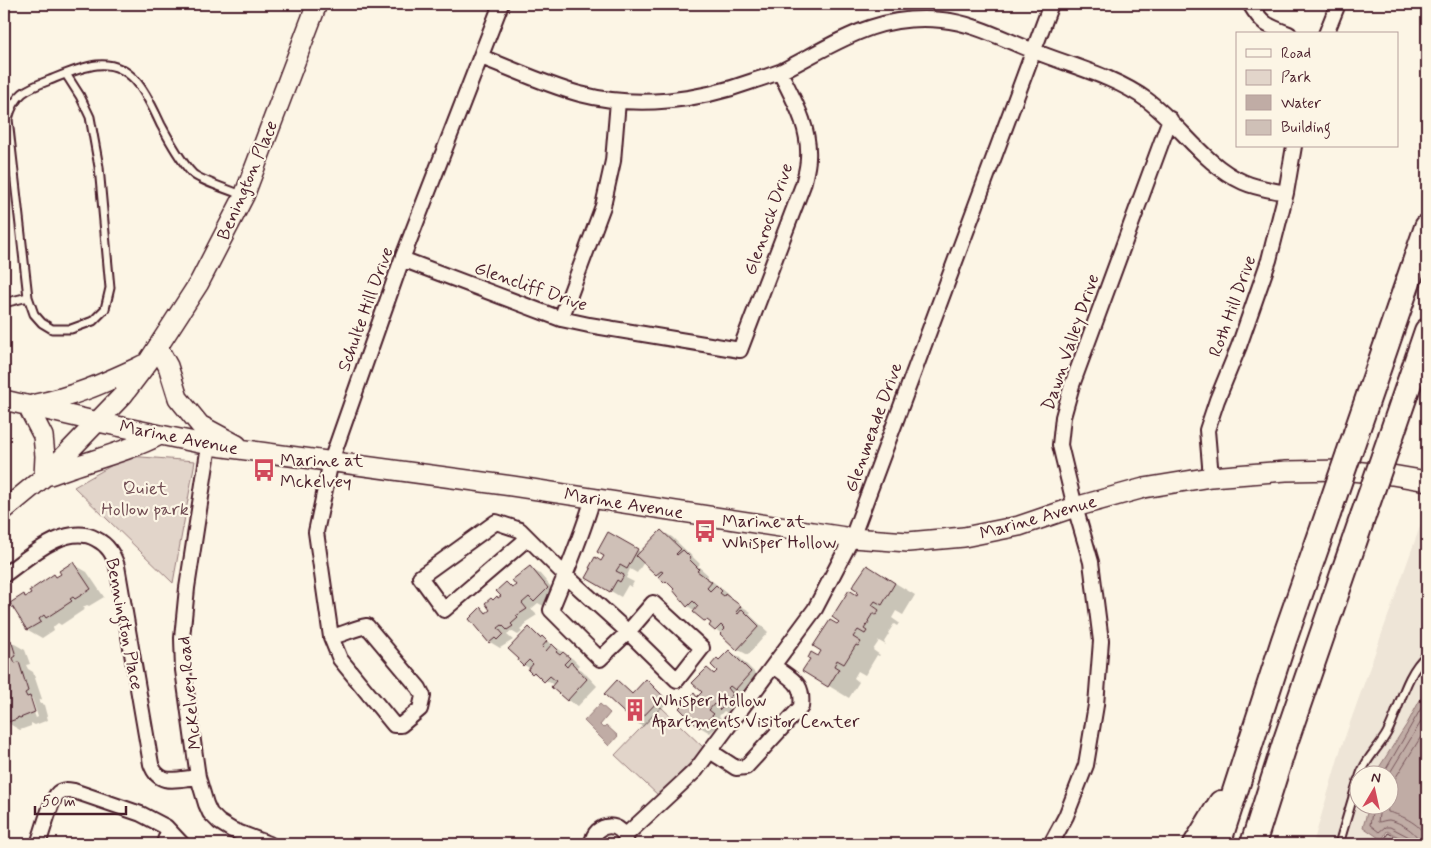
<svg xmlns="http://www.w3.org/2000/svg" width="1431" height="848" viewBox="0 0 1431 848" font-family="Mynerve,sans-serif">
  <rect width="100%" height="100%" fill="#fcf5e5"/>
  <filter id="ink" filterUnits="userSpaceOnUse"><feTurbulence type="fractalNoise" baseFrequency=".02" numOctaves="2"/><feDisplacementMap in="SourceGraphic" scale="10" xChannelSelector="R" yChannelSelector="G"/><feConvolveMatrix kernelMatrix="1 2 1 2 8 2 1 2 1" color-interpolation-filters="sRGB"/></filter>
  <g filter="url(#ink)">
    <path fill="#eee5d7" fill-rule="evenodd" d="M1427,507V844H1313L1341,748ZM1358,776H1388V806H1358Z"/>
    <path fill="#e2d5ca" stroke="#967a7a" d="M128,456L195,461L173,583L74,487Z
      M661,707L704,748L659,796L615,755Z"/>
    <path fill="#c0aca5" stroke="#917474" d="M1427,687V844H1413L1387,831L1382,840L1363,827L1369,806H1388V776L1377,775L1378,769L1407,724Z
      M600,704L610,713L600,725L603,728L606,725L618,736L609,746L584,721Z"/>
    <path fill="#0003" fill-rule="evenodd" d="M4,170L9,216H4Z
      M4,272L6,296H4Z
      M661,531L672,537L700,564L698,566L708,575L707,577L726,592L731,598L730,599L751,612L749,614L768,632L748,655L737,649L722,634L711,626L712,624L688,606L675,590L676,589L665,582L644,562L637,573L630,569L626,578L634,582L631,587L628,585L621,597L588,578L606,555L609,534L641,552Z
      M73,564L87,572L104,597L89,606L87,605L83,607L85,609L61,625L58,623L53,627L54,630L42,638L28,630L12,604L24,596L27,598L54,576L58,578Z
      M867,566L915,595L903,615L896,611L892,618L899,623L897,626L894,624L888,633L889,634L884,642L886,645L879,641L873,650L880,655L879,656L877,655L865,675L858,671L854,678L859,682L849,698L804,671L819,657L857,596Z
      M530,568L540,574L558,595L545,607L538,603L531,609L537,615L526,622L527,624L520,630L522,632L518,635L511,631L507,635L513,640L500,648L490,642L481,609L489,613L492,610L493,601L503,596L506,584L514,588Z
      M530,629L573,659L579,665L577,667L582,670L597,686L578,706L567,700L554,685L533,673L531,669L524,665Z
      M11,642L25,650L30,664L26,665L28,669L33,672L42,699L39,701V703L44,705L48,720L35,725L31,723V726L20,730L6,722L4,715V644ZM29,698H32L38,717L36,718Z
      M729,651L739,657L760,678L746,695L740,692L737,695L742,700L731,715L724,711L719,716L723,721L710,733L700,727L694,695L698,698L704,692L707,669L716,674L718,671L720,661Z
      M646,681L652,685L669,701L643,727L637,723L618,682L633,694Z"/>
    <g fill="none" stroke-linecap="round" stroke-linejoin="round">
      <path stroke="#79575c" stroke-width="1" d="M1382,776L1427,698
        M1388,776L1427,712
        M1388,790L1427,727
        M1373,806L1370,825L1379,832L1385,827H1390L1411,838L1414,844
        M1380,806L1378,822C1381,822 1385,820 1389,820C1400,822 1419,833 1420,844
        M1387,806L1388,812C1402,815 1423,825 1427,840"/>
    </g>
    <path fill="#cfc0b7" stroke="#4a1f2b" d="M661,530L681,549L676,554L677,555L683,550L690,557L689,559L699,569L697,571L712,582L707,588L710,591L716,585L722,591L720,593L724,596L725,594L741,606L736,612L738,614L742,609L759,626L737,650L720,634L725,629L721,625L715,631L709,626L711,623L707,620L704,621L693,612L698,606L693,601L687,607L673,590L674,589L666,581L664,583L658,577L663,572L661,571L656,575L636,556Z
      M608,532L638,549L627,569L620,565L616,571L624,575L620,582L617,580L610,592L586,578L591,569L589,568L595,557L601,561L604,556L597,552Z
      M73,562L91,589L75,599L73,597L70,599L72,601L46,618L44,615L39,619L41,622L27,630L10,603L24,594L25,597L31,594L29,591L54,574L56,577L61,574L59,571Z
      M867,565L895,583L882,605L875,601L872,605L879,610L876,615L873,613L868,621L869,622L864,629L867,631L865,634L858,630L853,637L861,642L858,646L856,645L844,664L837,660L834,666L839,669L828,687L802,671L810,659L808,658L811,652L818,656L821,651L813,646L830,620L837,624L839,622L832,617L849,590L857,595L858,591L852,587Z
      M530,566L548,588L534,602L529,597L522,603L527,609L516,616L518,618L511,624L513,626L507,630L502,625L498,628L503,634L497,640L495,638L489,643L469,619L481,607L486,613L490,610L485,603L491,598L493,600L497,596L498,598L501,596L496,591L506,582L512,588L516,585L512,580Z
      M529,627L540,638L542,636L547,641L542,647L546,651L552,644L558,650L556,652L560,655L563,652L570,658L564,664L567,667L571,662L587,679L567,701L551,687L556,681L550,676L544,682L534,672L532,674L528,670L533,664L529,660L523,666L518,661L519,659L508,649Z
      M11,640L16,656L13,658L15,663L19,662L28,691L25,693L27,697L30,696L35,712L20,718L18,717L17,719L5,723L4,719V643Z
      M729,650L751,672L735,690L730,686L728,688L733,694L727,700L726,698L727,701L723,704L725,705L720,710L714,704L709,710L714,714L699,728L679,708L694,693L697,697L702,692L692,683L707,668L714,674L717,671L711,665L717,658L719,660Z
      M646,679L663,696L636,724L604,694L617,680L632,694Z
      M1388,833L1410,844H1382Z"/>
    <g fill="none" stroke-linecap="round" stroke-linejoin="round">
      <defs>
        <path id="service" d="M28,297L34,314L42,323L52,329H71L93,321L105,309L110,288L99,167L90,117L80,96L66,74
          M4,303L28,297L8,119C15,93 26,89 50,80C65,74 81,67 97,65C134,61 148,98 161,125C170,141 179,159 192,173C198,180 233,191 244,196
          M1360,776C1365,759 1379,748 1387,733C1400,708 1405,674 1427,655
          M160,844L166,827
          M1339,844L1358,780"/>
        <path id="minor" d="M1250,4C1262,24 1267,26 1289,34
          M1326,34L1338,4
          M481,57C513,69 546,85 580,94C637,109 698,101 753,81C762,78 772,75 782,71C837,43 876,13 942,20C974,23 1005,40 1034,51C1071,66 1114,76 1147,100C1181,125 1204,165 1243,182C1256,188 1272,190 1286,193
          M402,259L561,319L589,325L740,350L803,185C805,176 808,167 808,158C810,126 793,99 780,72
          M561,319L603,206L613,161L618,101
          M209,445L187,588L182,638L183,670L198,777L206,804L210,813L219,822L232,830L269,844
          M1211,477L1207,430L1217,400L1239,346L1269,260L1286,193L1294,146
          M528,538L444,610L420,577L496,522L520,530L565,575L628,632L653,603L702,648L677,680L628,632L600,659L551,610C566,573 582,536 593,498
          M4,575C28,558 66,522 96,539C108,545 113,554 117,566L151,764C159,787 177,779 198,777
          M331,637C344,634 355,628 367,626L419,688L423,696L420,709L401,725H394L340,659L331,637L316,532L331,461L402,259L501,4
          M710,751L736,768L746,767L801,707C804,682 792,680 774,666
          M625,836L696,770L815,609L852,538L1051,4
          M38,844C42,834 51,799 58,793C63,789 68,790 74,791L141,814L166,827L182,844
          M592,844C594,821 624,820 627,844
          M1051,844L1066,816L1086,765L1096,705L1101,641L1091,562L1075,507L1060,445L1063,417L1072,385L1170,119"/>
        <path id="secondary" d="M158,348L168,366L178,398L200,425L237,445
          M4,400L98,422L209,445L512,486L852,538L908,542L964,537L1019,526L1075,507L1144,488L1211,477L1286,471L1343,470L1392,475L1427,481
          M35,404C75,397 108,381 145,364
          M27,405L43,436L45,456L44,477
          M50,475C86,461 125,453 160,435
          M4,510L44,477L123,395L148,362L199,283L244,196L317,4"/>
        <path id="motorway" d="M1356,433L1427,227
          M1391,436L1427,331
          M1196,844L1221,803
          M1218,844L1284,640L1328,514
          M1253,844L1286,740L1363,516"/>
      </defs>
      <use href="#service" stroke="#4a1f2b" stroke-width="11"/>
      <use href="#minor" stroke="#4a1f2b" stroke-width="18"/>
      <use href="#secondary" stroke="#4a1f2b" stroke-width="22"/>
      <use href="#motorway" stroke="#4a1f2b" stroke-width="28"/>
      <use href="#service" stroke="#fcf5e5" stroke-width="7"/>
      <use href="#minor" stroke="#fcf5e5" stroke-width="14"/>
      <use href="#secondary" stroke="#fcf5e5" stroke-width="19"/>
      <use href="#motorway" stroke="#fcf5e5" stroke-width="24"/>
      <defs>
        <path id="motorway-bridge" d="M1328,514L1356,433
          M1363,516L1391,436"/>
      </defs>
      <use href="#motorway-bridge" stroke="#4a1f2b" stroke-width="28" stroke-linecap="butt"/>
      <use href="#motorway-bridge" stroke="#fcf5e5" stroke-width="24"/>
    </g>
  </g>
  <defs>
    <symbol id="bus-bare" viewBox="-9 -9 18 18"><path d="M-5-6H5V4H4V6H2V4H-2V6H-4V4H-5ZM-3.5-4V0h7V-4ZM-3.5 1.2v1.5H-2V1.2ZM2 1.2v1.5H3.5V1.2Z" fill="#d1495b" stroke="#fcf5e5" stroke-width="2.5" paint-order="stroke"/></symbol>
    <symbol id="building-bare" viewBox="-9 -9 18 18"><path d="M-4-6H4V6H1V3H-1V6H-4ZM-2.5-4.3h1.7v1.8h-1.7ZM.8-4.3h1.7v1.8H.8ZM-2.5-1h1.7V.8h-1.7ZM.8-1h1.7V.8H.8Z" fill="#d1495b" stroke="#fcf5e5" stroke-width="2.5" paint-order="stroke"/></symbol>
  </defs>
  <g fill-rule="evenodd">
    <use href="#bus-bare" x="248" y="454" width="32" height="32"/>
    <use href="#bus-bare" x="689" y="515" width="32" height="32"/>
    <use href="#building-bare" x="619" y="694" width="32" height="32"/>
  </g>
  <g text-anchor="middle" stroke-width="4.5" stroke-linejoin="round" paint-order="stroke">
    <g font-size="18" fill="#4a1f2b" stroke="#fcf5e5">
      <text transform="translate(247 180) rotate(-67)" y="6">Benington Place</text>
      <text transform="translate(768 219) rotate(-71)" y="6">Glenrock Drive</text>
      <text transform="translate(531 286) rotate(19)" y="6">Glencliff Drive</text>
      <text transform="translate(1232 306) rotate(-70)" y="6">Roth Hill Drive</text>
      <text transform="translate(365 309) rotate(-70)" y="6">Schulte Hill Drive</text>
      <text transform="translate(1070 342) rotate(-71)" y="6">Dawn Valley Drive</text>
      <text transform="translate(873 427) rotate(-70)" y="6">Glenmeade Drive</text>
      <text transform="translate(179 437) rotate(11)" y="6">Marine Avenue</text>
      <text transform="translate(624 503) rotate(9)" y="6">Marine Avenue</text>
      <text transform="translate(1038 517) rotate(-16)" y="6">Marine Avenue</text>
      <text transform="translate(125 624) rotate(79)" y="6">Bennington Place</text>
      <text transform="translate(189 693) rotate(-96)" y="6">McKelvey Road</text>
    </g>
    <g font-size="18" fill="#4a1f2b" stroke="#fcf5e5" text-anchor="start">
      <text x="280" y="466">Marine at<tspan x="280" dy="21">Mckelvey</tspan></text>
      <text x="722" y="527">Marine at<tspan x="722" dy="21">Whisper Hollow</tspan></text>
      <text x="652" y="706">Whisper Hollow<tspan x="652" dy="21">Apartments Visitor Center</tspan></text>
    </g>
    <g font-size="18" fill="#704c53" stroke="#fcf5e5">
      <text x="145" y="494">Quiet<tspan x="145" dy="21">Hollow park</tspan></text>
    </g>
  </g>
  <rect width="1431" height="848" fill="none" stroke="#fcf5e5" stroke-width="20"/>
  <rect x="10" y="10" width="1411" height="828" fill="none" stroke="#4a1f2b" stroke-width="2" filter="url(#ink)"/>
  <rect x="1236" y="32" width="162" height="115" fill="#fcf5e5" stroke="#b59f9b"/>
  <rect x="1246" y="49" width="25" height="8" fill="#fcf5e5" stroke="#b59f9b"/>
  <text x="1281" y="58" font-size="15" fill="#4a1f2b">Road</text>
  <rect x="1246" y="70" width="25" height="15" fill="#e2d5ca" stroke="#b59f9b"/>
  <text x="1281" y="82" font-size="15" fill="#4a1f2b">Park</text>
  <rect x="1246" y="95" width="25" height="15" fill="#c0aca5" stroke="#b59f9b"/>
  <text x="1281" y="108" font-size="15" fill="#4a1f2b">Water</text>
  <rect x="1246" y="120" width="25" height="15" fill="#cfc0b7" stroke="#b59f9b"/>
  <text x="1281" y="132" font-size="15" fill="#4a1f2b">Building</text>
  <g transform="translate(1374 790) rotate(9)"><circle r="24" fill="#fcf5e5" stroke="#b59f9b"/>
  <path d="M0-4L9 19L0 12L-9 19Z" fill="#d1495b"/>
  <text y="-8" font-size="14" font-weight="bold" text-anchor="middle" fill="#4a1f2b">N</text>
  </g>
  <path d="M35 806v8h91v-8" fill="none" stroke="#4a1f2b" stroke-width="2.5"/>
  <text x="42" y="806" font-size="15" fill="#4a1f2b" stroke="#fcf5e5" stroke-width="4" paint-order="stroke">50 m</text>
</svg>
